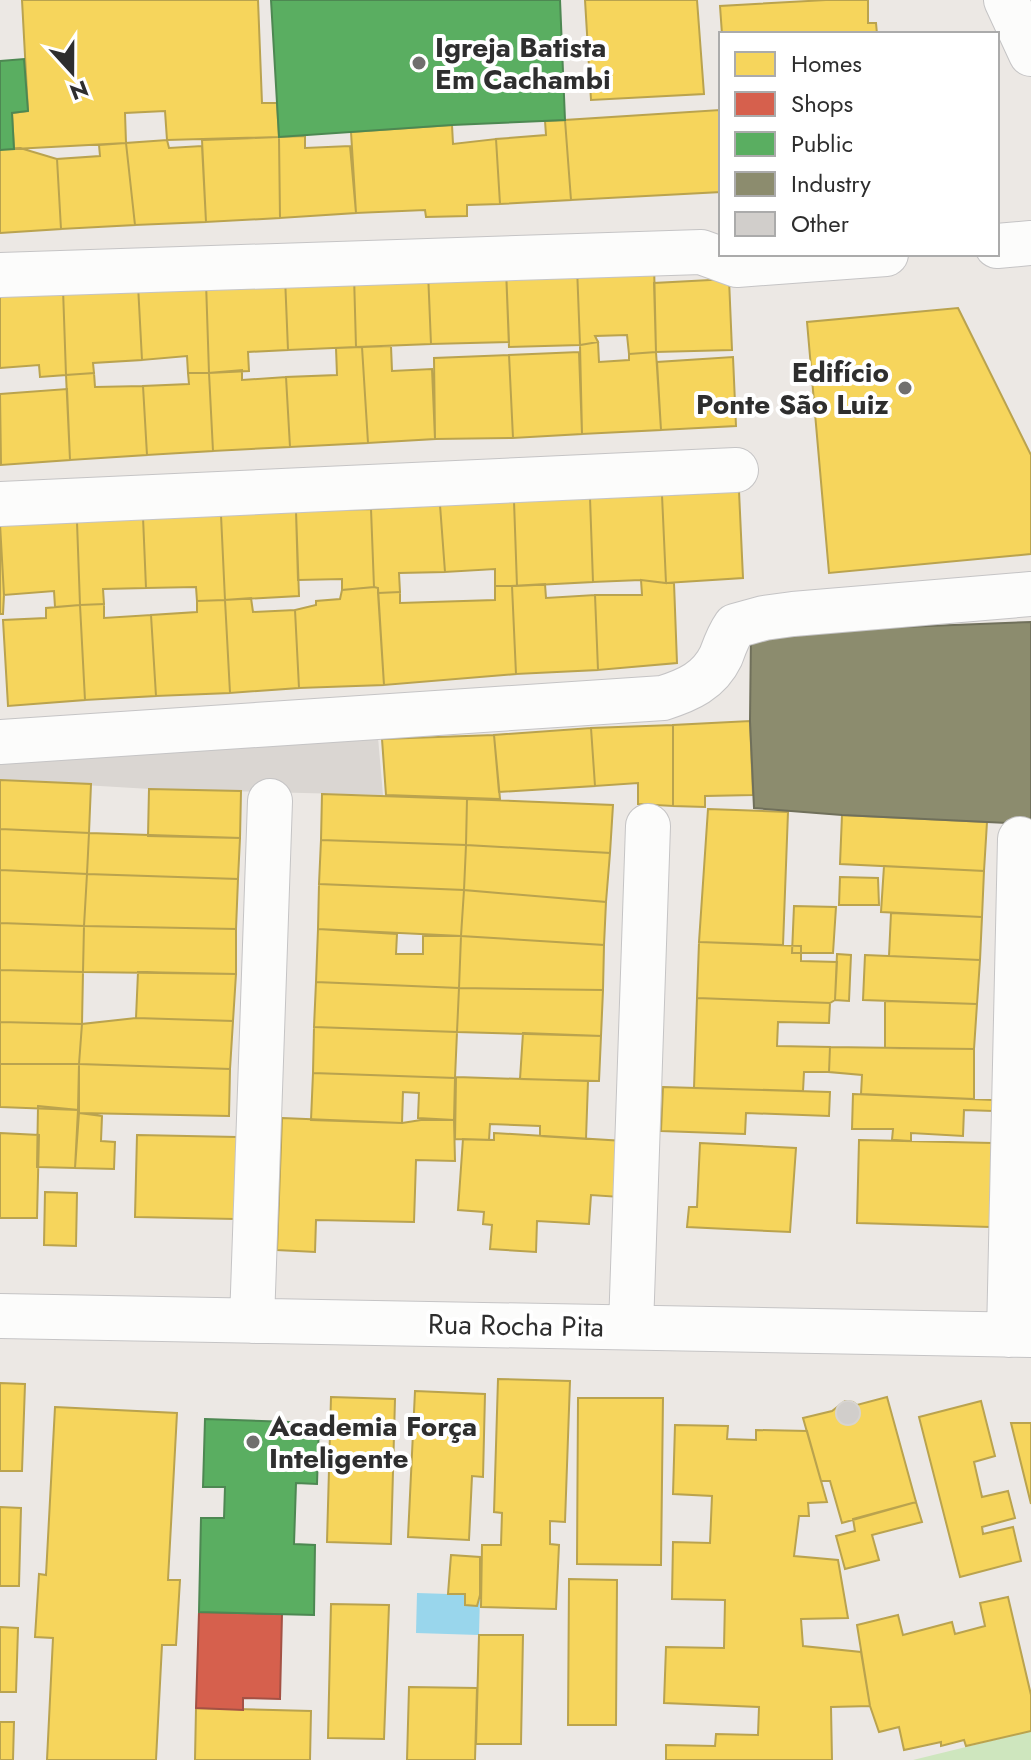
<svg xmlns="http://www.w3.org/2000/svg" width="1031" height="1760" viewBox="0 0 1031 1760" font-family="Jost,sans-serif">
  <rect width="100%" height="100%" fill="#ece8e4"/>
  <path fill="#cee6be" d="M1031,1731V1760H913Z"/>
  <path fill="#dad6d2" d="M377,726L383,795L150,789L0,780V744Z"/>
  <path fill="#99d6ec" d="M417,1593L480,1595L479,1635L416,1633Z"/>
  <path fill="#f6d55c" stroke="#baa34e" stroke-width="2" d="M22,0H258L262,103H277L279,137L167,140L165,111L125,113L126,143L14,149L12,113L28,111Z
    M585,0H697L704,94L591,100Z
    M826,0H868V23H876L877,34H722L720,6Z
    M720,110L721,192L571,200L565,120Z
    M565,120L571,200L500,204L496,139L546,135L545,121Z
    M452,125L453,144L496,139L500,204L467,205V216L426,217L425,210L356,213L351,132Z
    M305,136V148L350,146L356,213L280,218L279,137Z
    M279,137L280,218L206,222L202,140Z
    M167,140L169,148L202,146L206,222L135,225L126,143Z
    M126,143L135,225L61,229L57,159L100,156L99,145Z
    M20,148L57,159L61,229L0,233V149Z
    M654,263L656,352L629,354L627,335L595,336L598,342L580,345L577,267Z
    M577,267L580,345L509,347L506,269Z
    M506,269L509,342L431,344L428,272Z
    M428,272L431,344L356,347L354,275Z
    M354,275L356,347L288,350L285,277Z
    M285,277L288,350L248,352L249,371L209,373L206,282Z
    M729,279L732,350L656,352L654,283Z
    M206,282L209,373H188L187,356L142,360L138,285Z
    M138,285L142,360L93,363L94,373L66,375L63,289Z
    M63,289L66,375L40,377L39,365L0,368V291Z
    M958,308L1031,455V554L829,573L807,322Z
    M598,342L599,362L629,360V354L656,352L661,430L582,434L580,345Z
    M391,346L392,371L432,369L435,439L368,443L362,347Z
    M362,347L368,443L290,447L286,377L337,375L336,348Z
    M579,352L582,434L513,438L509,355Z
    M509,355L513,438L435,439L434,358Z
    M733,357L736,426L661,430L657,362Z
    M242,370V380L286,377L290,447L213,451L209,373Z
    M94,373L95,387L143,386L147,455L70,460L66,375Z
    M188,373H209L213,451L147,455L143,386L189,384Z
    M67,389L70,460L1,465L0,394Z
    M739,491L743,578L666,583L662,495Z
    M662,495L666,583L641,580L593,582L590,498Z
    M590,498L593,582L517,586L514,501Z
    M514,501L517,586H495V569L445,572L440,505Z
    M440,505L445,572L399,573L400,592L378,593V588L374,587L371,509Z
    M371,509L374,587L342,590V579L298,580L296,511Z
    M296,511L299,596L225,600L221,515Z
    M221,515L225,600L197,601L196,587L146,588L143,517Z
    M143,517L146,588L103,589L104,604L80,605L77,522Z
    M77,522L80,605L55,607L54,591L4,595L0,524Z
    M0,524L4,595L3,614H0Z
    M641,580L666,583H674L677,663L598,670L595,595H642Z
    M545,584L546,598L595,595L598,670L516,674L512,586Z
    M495,586H512L516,674L384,685L378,593L400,592V603L495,600Z
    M374,587L378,588L384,685L299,688L295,610L316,605V601L340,599L342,590Z
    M251,598L253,612L295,610L299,688L230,693L225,600Z
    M225,600L230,693L156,696L151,615L197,612V601Z
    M104,604V618L151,615L156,696L85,700L80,605Z
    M80,605L85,700L8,706L3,620L46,618V608Z
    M750,721L753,795L705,796V807L673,806V725Z
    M673,725V806L638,804V783L595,786L591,728Z
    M591,728L595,786L499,792L494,735Z
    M494,735L500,799L386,795L382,739Z
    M0,780L91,784L89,833L0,829Z
    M149,789L241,791L240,838L148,836Z
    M322,794L467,799L466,845L321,840Z
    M467,799L613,805L610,853L466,845Z
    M708,809L788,812L783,945L699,942Z
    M842,815L987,822L984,871L840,864Z
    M0,829L89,833L87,874L0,870Z
    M89,833L240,838L238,879L87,874Z
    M321,840L466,845L464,890L319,884Z
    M466,845L610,853L606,902L464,890Z
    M884,866L984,871L982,917L881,912Z
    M0,870L87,874L84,926L0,923Z
    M87,874L238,879L236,929L84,926Z
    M840,877L878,878L879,905H839Z
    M319,884L464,890L461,936L318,929Z
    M464,890L606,902L604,945L461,936Z
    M794,906L836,907L833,953H792Z
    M891,913L982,917L980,960L889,956Z
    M0,923L84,926L83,972L0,970Z
    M84,926L236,929V974L83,972Z
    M318,929L397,934L396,954H423V936H461L459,988L316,982Z
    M461,936L604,945L603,990L459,988Z
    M699,942L801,946V961L837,962L835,1000L830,1003L697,998Z
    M837,954L851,955L849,1001L835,1000Z
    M865,955L980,960L977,1004L863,1000Z
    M0,970L83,972L82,1024L0,1022Z
    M138,972L236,974L233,1021L136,1018Z
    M316,982L459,988L457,1032L314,1027Z
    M459,988L603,990L601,1036L457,1032Z
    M697,998L830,1003L829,1023L778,1022L777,1046L830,1047L829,1072H804L803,1091L694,1088Z
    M885,1001L977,1004L974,1049L885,1048Z
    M136,1018L233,1021L230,1069L79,1064L82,1024Z
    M0,1022L82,1024L79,1064H0Z
    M314,1027L457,1032L455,1078L313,1073Z
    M523,1033L601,1036L599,1081L520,1079Z
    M830,1047L974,1049V1099L861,1094L862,1075L829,1072Z
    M0,1064H79L78,1110L0,1107Z
    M79,1064L230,1069L229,1116L79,1113Z
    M313,1073L455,1078L454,1120L418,1118L419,1093L403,1092L402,1123L311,1120Z
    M456,1077L588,1081L586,1139L540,1136V1126L490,1124L489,1140L455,1139Z
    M663,1087L830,1092L829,1116L746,1113L745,1134L661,1131Z
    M853,1094L993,1100V1111L964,1110L963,1136L911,1133V1141L892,1140L893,1129H852Z
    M38,1106L78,1110L75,1168L37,1167Z
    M79,1113L102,1116L101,1141L115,1142L114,1169L75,1168Z
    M282,1118L402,1123L421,1120H454L455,1161L416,1160L414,1222L316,1220L315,1252L277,1250Z
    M0,1133L39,1135L37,1218H0Z
    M494,1133L624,1141L620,1197L591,1195L589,1224L537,1221L536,1252L490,1249L492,1225L483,1224L484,1212L458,1210L463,1139L494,1140Z
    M137,1135L237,1137L235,1219L135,1217Z
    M859,1140L992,1143L990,1227L857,1223Z
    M700,1143L796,1148L790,1232L687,1227L689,1207H697Z
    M45,1192L77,1193L76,1246L44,1245Z
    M498,1379L570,1381L565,1522L550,1521V1544L559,1545L556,1609L481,1607L482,1545H501L502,1513L494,1512Z
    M0,1383L25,1384L22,1471H0Z
    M415,1391L485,1394L483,1477L472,1476L469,1540L408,1537Z
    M331,1397L395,1399L391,1544L327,1542Z
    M887,1397L916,1502L842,1523L830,1481H821L803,1418L832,1411L845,1401L853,1402L857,1405Z
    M578,1398H663L661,1565L577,1564Z
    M981,1401L995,1456L974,1462L982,1497L1008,1491L1015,1518L982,1527L983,1534L1013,1527L1021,1561L960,1577L919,1417Z
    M55,1407L177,1413L168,1580H180L176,1645H162L156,1760H47L53,1638L35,1637L39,1574L46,1575Z
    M1011,1423H1031V1504Z
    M675,1425L728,1426L727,1439L756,1440V1430L807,1431L827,1502L808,1503L809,1516H799L794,1556L838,1560L848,1618L801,1619L803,1646L861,1652L870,1706L831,1707L832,1760H666V1745L715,1746L716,1734L758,1735L759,1707L664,1703L666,1647L724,1648L725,1600L672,1599L673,1542L710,1543L712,1496L673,1494Z
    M916,1502L922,1522L872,1535L879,1560L845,1569L836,1536L855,1531L853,1519Z
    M0,1507L21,1508L19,1586H0Z
    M451,1555L480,1557V1595L477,1606L465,1605V1594H448Z
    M569,1579L617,1580L616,1725H568Z
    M1008,1597L1031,1695V1731L966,1746L964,1740L941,1746V1742L904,1750L899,1727L879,1732L870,1706L857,1625L898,1615L903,1635L952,1622L955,1634L985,1626L980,1603Z
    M331,1604L389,1605L384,1739L328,1738Z
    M0,1627L18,1628L16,1692H0Z
    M479,1635H523L521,1744H476Z
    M409,1687L477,1688L475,1760H407Z
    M196,1708L311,1711L310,1760H195Z
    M0,1722H14L13,1760H0Z"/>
  <path fill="#d6604d" stroke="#a45144" stroke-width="2" d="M199,1612L282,1614L280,1699L243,1698V1710L196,1708Z"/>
  <path fill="#5aae61" stroke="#4d8852" stroke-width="2" d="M271,0H560L565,120L452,125L279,137Z
    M24,59L28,111L12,113L14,149L0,150V61Z
    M205,1419L319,1423L317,1484L296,1483L294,1544L315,1545L314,1615L199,1612L201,1518H224L225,1487H203Z"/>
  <path fill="#8c8c6e" stroke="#70705b" stroke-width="2" d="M1031,622V824L842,815L754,808L750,721L751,633Z"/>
  <path fill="#d1cecb" stroke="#d7d4d0" stroke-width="2" d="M836 1413a12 12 0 1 1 24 0a12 12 0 1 1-24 0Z"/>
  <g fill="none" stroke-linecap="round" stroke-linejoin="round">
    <defs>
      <path id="minor" d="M1006,0L1031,54
        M997,246L1031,243
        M0,275L701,252L737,265L886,254
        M0,504L736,470
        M0,742L663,698C688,690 709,681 721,656C725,645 728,636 735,626L764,618L793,614L1031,594
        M0,1316L1031,1335
        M252,1321L270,801
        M631,1327L648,826
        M1009,1335L1020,839"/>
    </defs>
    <use href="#minor" stroke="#c5c4c5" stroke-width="46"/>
    <use href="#minor" stroke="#fcfcfb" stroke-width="44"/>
  </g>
  <g fill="#706f6e" stroke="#fff" stroke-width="3">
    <circle cx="419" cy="63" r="8"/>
    <circle cx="905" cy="388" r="8"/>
    <circle cx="253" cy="1442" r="8"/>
  </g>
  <g text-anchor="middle" stroke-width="8" stroke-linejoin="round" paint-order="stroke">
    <g font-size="28" font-weight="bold" fill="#2e2e2e" stroke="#fff" text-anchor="start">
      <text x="435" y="57">Igreja Batista<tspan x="435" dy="32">Em Cachambi</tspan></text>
      <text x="889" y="382" text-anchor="end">Edifício<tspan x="889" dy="32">Ponte São Luiz</tspan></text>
      <text x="269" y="1436">Academia Força<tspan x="269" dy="32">Inteligente</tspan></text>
    </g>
    <g font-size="28" fill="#2e2e2e" stroke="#fff">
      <text transform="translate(516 1325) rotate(1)" y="10">Rua Rocha Pita</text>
    </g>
  </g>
  <rect x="719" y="32" width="280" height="224" fill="#ffffff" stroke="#ababab" stroke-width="2"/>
  <rect x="735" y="52" width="40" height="24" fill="#f6d55c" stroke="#ababab" stroke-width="2"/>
  <text x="791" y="72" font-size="24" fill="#2e2e2e">Homes</text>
  <rect x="735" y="92" width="40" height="24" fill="#d6604d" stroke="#ababab" stroke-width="2"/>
  <text x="791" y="112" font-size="24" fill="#2e2e2e">Shops</text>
  <rect x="735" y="132" width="40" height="24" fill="#5aae61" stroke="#ababab" stroke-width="2"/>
  <text x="791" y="152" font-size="24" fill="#2e2e2e">Public</text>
  <rect x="735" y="172" width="40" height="24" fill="#8c8c6e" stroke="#ababab" stroke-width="2"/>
  <text x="791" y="192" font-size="24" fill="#2e2e2e">Industry</text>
  <rect x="735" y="212" width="40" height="24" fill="#d1cecb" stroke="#ababab" stroke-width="2"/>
  <text x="791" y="232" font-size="24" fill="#2e2e2e">Other</text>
  <g transform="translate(72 72) rotate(159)" stroke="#ffffff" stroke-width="6" paint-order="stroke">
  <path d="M0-6L14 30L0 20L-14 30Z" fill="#2e2e2e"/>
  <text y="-12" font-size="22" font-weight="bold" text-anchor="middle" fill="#2e2e2e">N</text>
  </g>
</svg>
